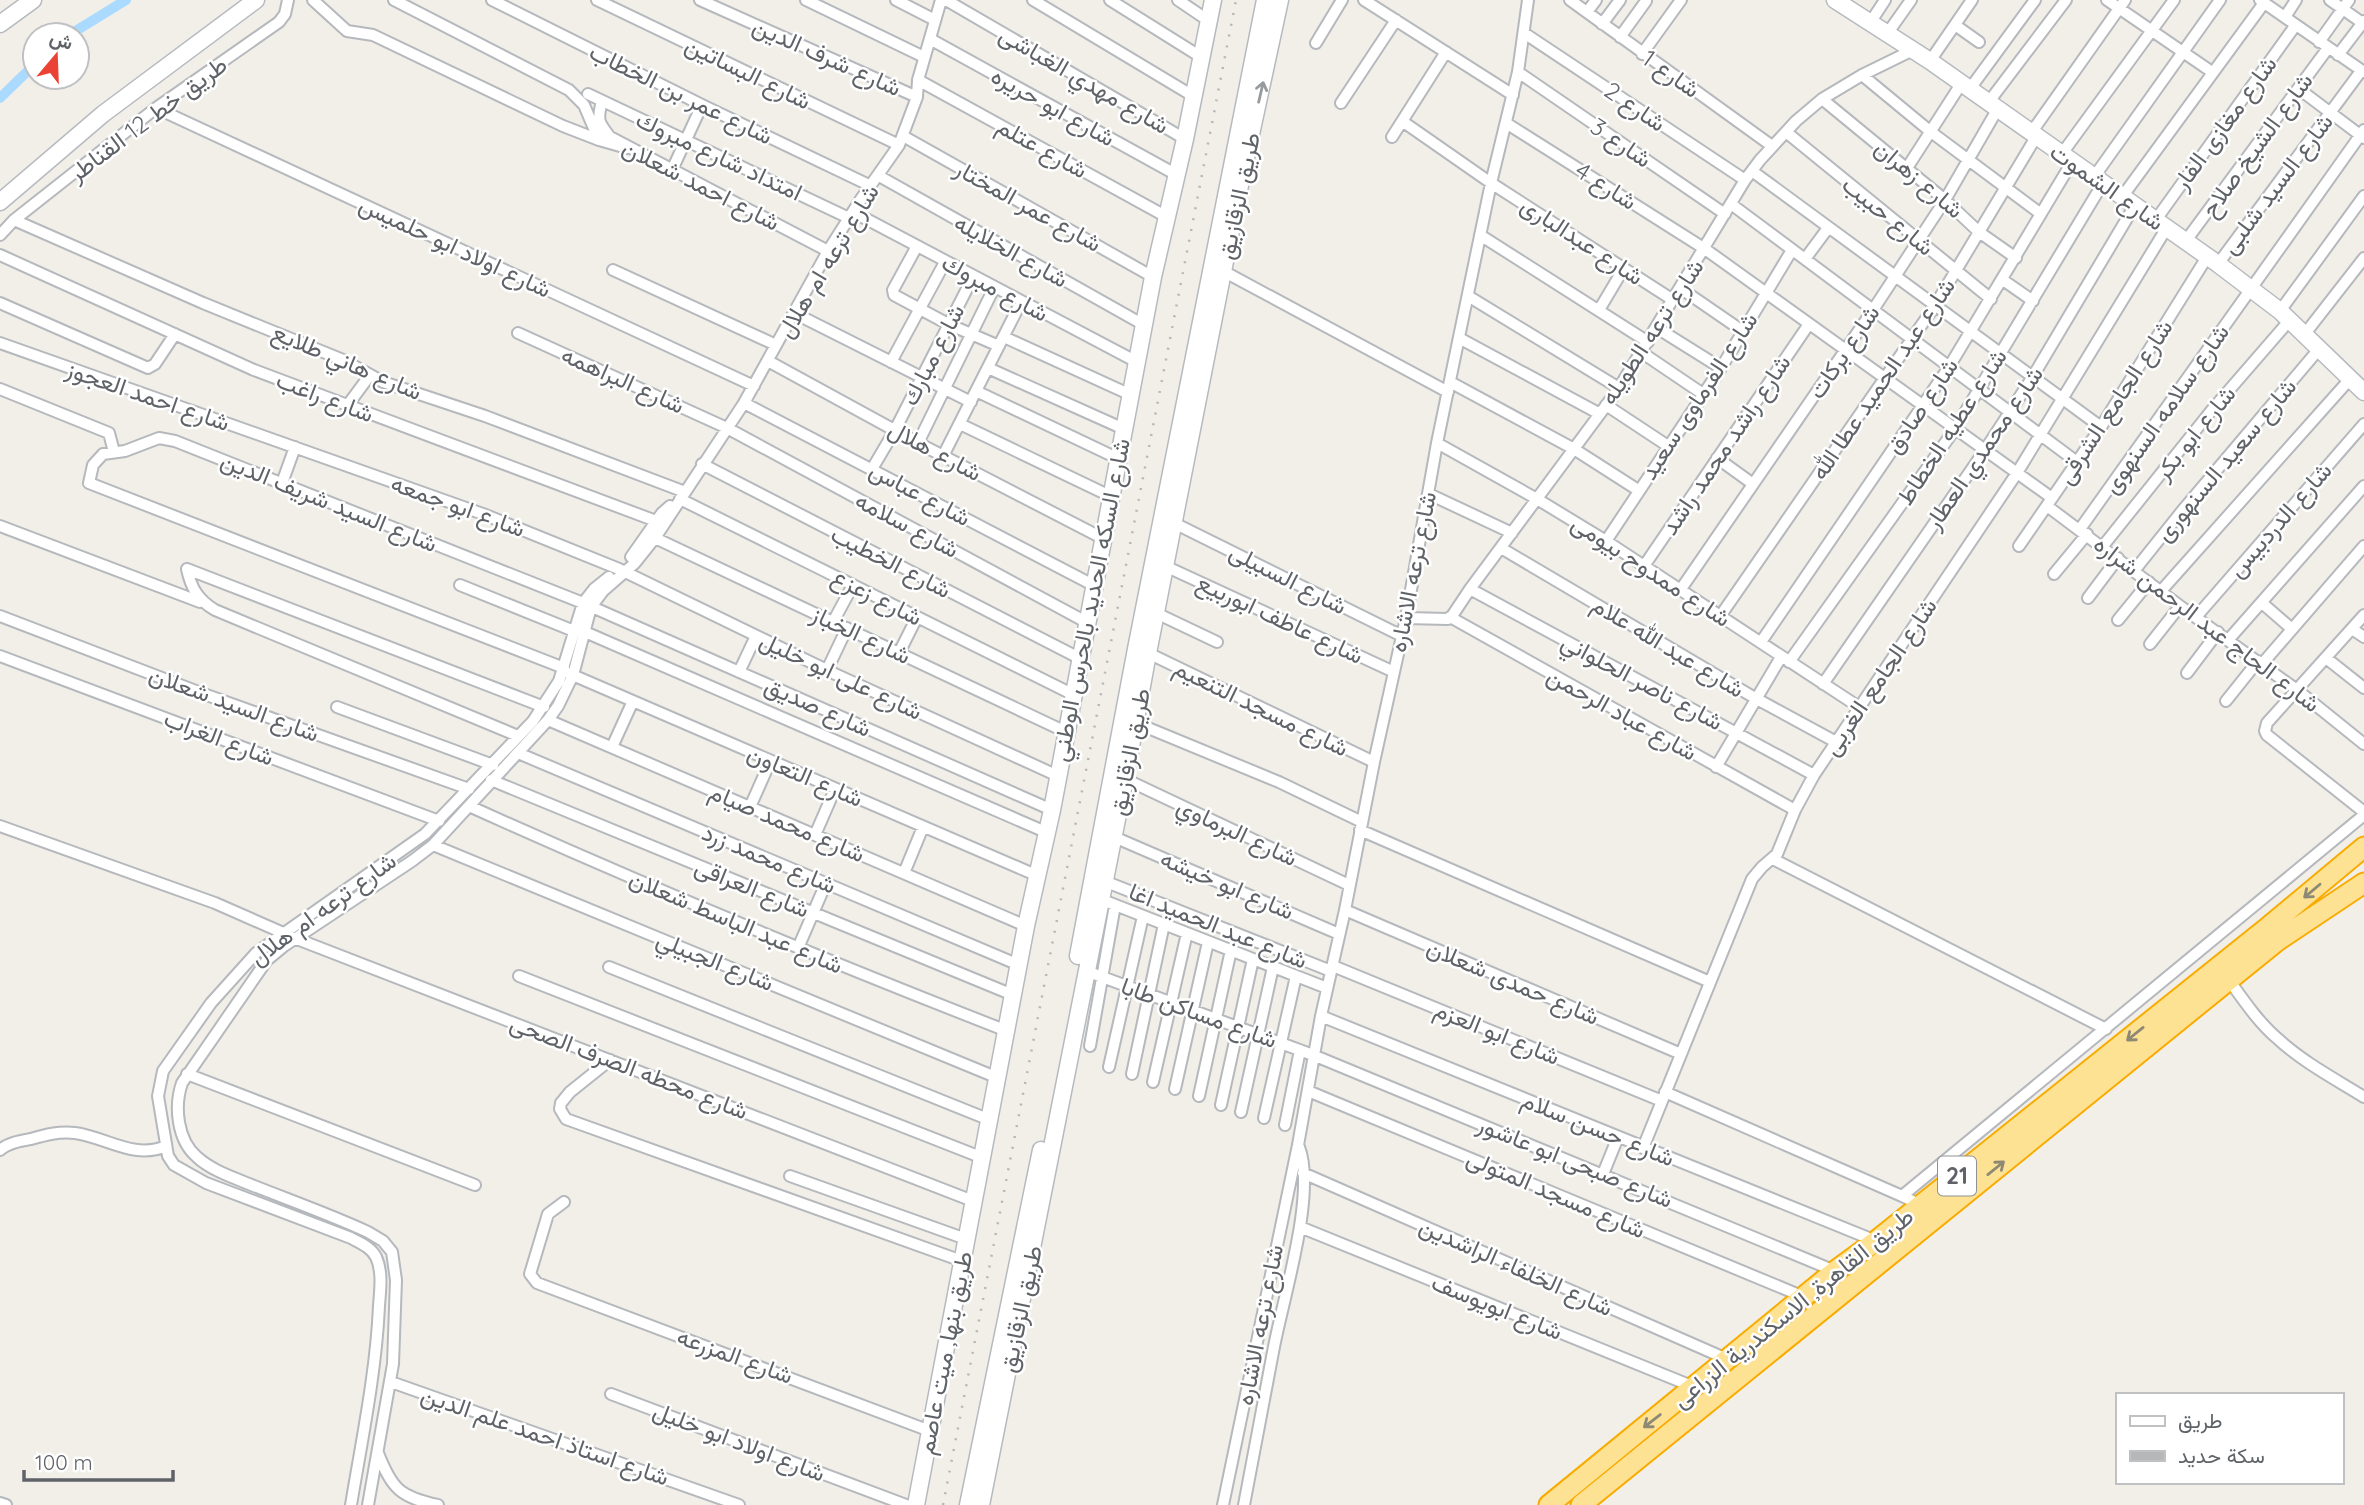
<svg xmlns="http://www.w3.org/2000/svg" width="2364" height="1505" viewBox="0 0 2364 1505" font-family="Quicksand,Vazirmatn,sans-serif">
  <rect width="100%" height="100%" fill="#f1efe8"/>
  <g fill="none" stroke-linecap="round" stroke-linejoin="round">
    <path stroke="#aadaff" stroke-width="10" d="M69,35L126,0
      M0,98L35,64"/>
    <defs>
      <path id="street" d="M313,0L347,31L373,35L563,126L599,140L627,148
        M394,0L569,90L584,105L599,140
        M492,0L702,105L871,186
        M597,0L899,145
        M700,0L917,97
        M806,0L924,57
        M896,0L935,20
        M946,0L1185,139
        M1033,0L1193,96
        M1110,0L1201,57
        M1178,0L1209,21
        M1364,0L1513,95
        M1570,0L1772,146
        M2107,0L2212,72
        M2260,0L2364,72
        M2330,0L2364,24
        M1587,12L1596,0
        M2285,17L2296,0
        M1870,23L1885,0
        M1602,24L1620,0
        M1955,25L1979,42
        M1524,33L1745,180
        M1887,34L1911,0
        M1620,37L1646,1
        M930,39L1177,175
        M2319,42L2349,0
        M1316,43L1342,0
        M1642,54L1681,0
        M2338,55L2364,21
        M1930,61L1972,0
        M1518,72L1725,214
        M1862,75L1931,132L2041,214
        M918,80L1167,217
        M2299,89L2364,138
        M1969,90L2035,0
        M588,94L849,218
        M1822,99L1945,200L1979,232L2016,258
        M602,101C597,120 598,122 610,137L828,251
        M1341,103L1396,20
        M1988,103L2066,0
        M156,108L754,386
        M1402,121L1491,183L1673,300
        M1506,123L1705,249L2052,498
        M1786,132L1991,299
        M2031,133L2125,0
        M903,136L1153,277
        M1392,137L1446,52
        M2061,155L2174,0
        M1907,168L1961,84
        M672,170L702,105
        M1752,171L2101,427
        M879,176L1144,325
        M2094,177L2220,0
        M2122,197L2264,3
        M1731,204L2077,462
        M853,212L1137,362
        M14,220L203,303L343,360L383,382L485,416L685,492
        M2155,221L2295,26
        M0,235L14,220L156,108L279,22L285,14L288,0
        M1480,235L1648,342
        M2185,242L2328,48
        M917,246L893,290L894,295L948,324L999,346
        M0,255L254,370L656,521
        M1805,259L1828,228
        M2218,264L2361,71
        M613,270L776,345
        M1223,271L1448,392
        M2003,280L2033,301
        M1680,288L1744,332
        M1468,296L1619,388
        M0,303L148,368L155,364L175,334
        M1599,310L1624,268
        M2280,311L2364,196
        M794,313L971,402
        M1657,328L1721,368
        M518,333L727,428L1088,623
        M2304,335L2364,258
        M1004,337L1131,395
        M1459,338L1600,414
        M0,343L483,514L619,569L835,674L1058,776
        M1641,352L1703,394
        M768,361L918,443L1104,539
        M891,362L945,262
        M988,368L1124,429
        M1450,382L1574,449L1638,490
        M0,389L109,433L114,452
        M976,391L1119,459
        M744,403L1095,586
        M1606,405L1668,446
        M347,406L370,375
        M960,424L1112,497
        M918,443L994,288
        M1437,443L1537,499L1606,541L1859,707
        M943,456L1021,302
        M1717,458L1753,484
        M702,464L1081,659
        M872,469L895,430L973,277
        M282,483L295,447
        M1429,494L1512,533
        M680,499L1074,695
        M2047,506L2180,606L2297,690L2364,744
        M1174,523L1402,636
        M0,526L200,602
        M2080,529L2364,130
        M655,538L1066,732
        M1606,541L1721,368L1792,250
        M2019,546L2101,427L2207,257
        M2103,546L2211,411L2289,321
        M1501,548L1755,698L1836,742
        M631,557L662,513L670,506
        M1165,566L1394,672
        M1644,566L1809,324
        M187,569L544,707
        M187,569C191,588 198,600 215,610L518,736
        M2134,571L2182,511L2319,349
        M2054,574L2087,534
        M460,585L574,631
        M1470,589L1814,775
        M1681,589L1873,310L1945,200L1997,110
        M2161,591L2350,379
        M2088,598L2118,558
        M2262,603L2292,629
        M1156,613L1217,642
        M1721,615L1934,307L2036,137
        M2364,615L2267,723L2265,731L2267,735L2364,812
        M0,616L201,693L469,789
        M1450,617L1795,810
        M2196,617L2364,424
        M1406,618L1448,619L1452,616L1470,589L1619,388L1745,180L1760,160L1796,121L1822,99L1862,75L1913,50
        M2118,620L2149,582
        M833,622L853,585
        M2352,629L2364,637
        M585,632L1048,833
        M2229,639L2364,486
        M1761,642L1949,367L2072,162
        M2150,644L2180,606
        M899,653L917,617
        M1148,653L1374,762
        M0,656L439,821
        M2326,658L2364,688
        M1789,662L1955,429L2103,183
        M2262,664L2364,546
        M564,668L89,483L93,465L103,454L125,451L159,438L175,441L583,603L1052,810
        M827,670L847,628
        M739,672L756,636
        M568,673L1038,876
        M2187,673L2218,632
        M1823,684L1985,450L2032,378L2135,205
        M2226,701L2258,661
        M337,707L493,765
        M548,720L1026,926
        M1136,723L1279,782L1362,822
        M612,747L633,701
        M518,753L1019,965
        M1716,767L1781,657
        M1125,779L1349,885
        M491,780L1013,995
        M469,806C646,886 825,960 1007,1031
        M750,807L770,762
        M0,826L215,903L297,939L973,1201
        M1360,830L1710,982
        M815,835L835,789
        M1114,837L1339,934
        M433,845L998,1078
        M1773,859L2106,1029
        M904,873L923,827
        M1104,881L1331,971
        M1100,899L1327,988
        M1345,910L1681,1054
        M798,948L826,883
        M1333,966L1662,1101
        M609,967L990,1120
        M1086,971L1313,1055L1835,1271
        M519,976L983,1158
        M2229,980C2244,1001 2259,1023 2278,1039C2303,1062 2335,1079 2364,1097
        M1321,1016L1876,1241
        M1090,1046L1115,905
        M610,1060L570,1092L561,1103L560,1109L566,1119L962,1261
        M1109,1067L1143,916
        M187,1074L475,1185
        M1132,1074L1164,924
        M1153,1082L1187,933
        M1175,1089L1208,942
        M1308,1091L1804,1297
        M1665,1092L1902,1196
        M1199,1096L1231,950
        M1221,1105L1253,959
        M1241,1112L1273,967
        M1264,1118L1296,976
        M1285,1125L1300,1050
        M1643,1148L1752,879L1762,867L1777,854L1795,810L1814,775L2017,473L2166,229
        M0,1150C8,1143 20,1141 31,1139C45,1135 59,1131 75,1133C106,1137 134,1160 166,1146
        M1303,1173L1729,1360
        M1603,1174L1618,1137
        M790,1176L966,1239
        M564,1202L548,1214L530,1274L537,1283L930,1431
        M1921,1205L1902,1196L2364,815
        M1300,1227L1694,1387
        M391,1382L739,1505
        M611,1394L906,1505
        M378,1453C392,1489 400,1497 438,1505
        M0,1503L6,1505
        M351,1505C362,1439 376,1373 379,1306C380,1291 383,1272 376,1257C371,1247 360,1243 351,1238L206,1183L174,1165L168,1156L158,1096L163,1071L211,1003L256,953L425,834L533,721L559,681L583,603L594,589L609,577
        M368,1505L393,1364L396,1280L392,1252L383,1241L368,1232C329,1214 289,1200 249,1184C232,1177 211,1170 197,1157C177,1140 174,1106 182,1083L267,960L284,946L412,861L433,845L548,720L558,706L573,675L591,607L603,591L635,563L655,538L744,403L828,251L861,199L899,145L917,97L918,80L941,0
        M1223,1505L1298,1145L1321,1016L1345,910L1374,762L1406,618L1437,443L1491,183L1518,72L1528,0
        M1244,1505C1254,1454 1263,1403 1273,1352C1282,1301 1317,1194 1299,1147"/>
      <path id="secondary" d="M1835,0L1930,61L2218,264L2280,311L2364,392
        M0,24L33,0
        M0,202L103,114L256,0
        M1078,956L1136,649L1265,0
        M916,1505L1026,926L1052,810L1153,277L1185,139L1213,0
        M968,1505L1041,1150
        M981,1505L1125,779L1148,653L1239,190L1280,0"/>
      <path id="highway" d="M1549,1505L1835,1271L1876,1241L2267,928L2364,847
        M1581,1505L2277,941L2364,883"/>
    </defs>
    <use href="#street" stroke="#b5b8bc" stroke-width="14"/>
    <use href="#secondary" stroke="#b6babf" stroke-width="19"/>
    <use href="#highway" stroke="#f9ab00" stroke-width="23"/>
    <use href="#street" stroke="#fff" stroke-width="10"/>
    <use href="#secondary" stroke="#fff" stroke-width="16"/>
    <use href="#highway" stroke="#fde293" stroke-width="19"/>
    <path stroke="#b6b7b8" stroke-width="2.5" stroke-dasharray="2 9" stroke-linecap="butt" d="M943,1505L1236,0"/>
  </g>
  <defs><path id="oneway-shaft" d="M-6 0H5M1.5-3L5.5 0L1.5 3" fill="none" stroke-width="1.6" stroke-linecap="round" stroke-linejoin="round" transform="scale(1.75)"/></defs>
  <use stroke="#979a9d" href="#oneway-shaft" transform="translate(1261 92) rotate(-77)"/>
  <g stroke="#8e8975">
    <use href="#oneway-shaft" transform="translate(2312 891) rotate(140)"/>
    <use href="#oneway-shaft" transform="translate(2135 1034) rotate(141)"/>
    <use href="#oneway-shaft" transform="translate(1996 1168) rotate(-39)"/>
    <use href="#oneway-shaft" transform="translate(1652 1421) rotate(142)"/>
  </g>
  <g text-anchor="middle" stroke-width="5" stroke-linejoin="round" paint-order="stroke">
    <rect fill="#fff" stroke="#8f9295" stroke-width="2" x="1938" y="1156.5" width="38" height="39" rx="5"/>
    <g font-size="23" font-weight="bold" fill="#5f6368">
      <text x="1957" y="1184">21</text>
    </g>
    <g font-size="24" fill="#5f6368" stroke="#fff">
      <text transform="translate(827 57) rotate(24)" y="8">شارع شرف الدين</text>
      <text transform="translate(748 73) rotate(26)" y="8">شارع البساتين</text>
      <text transform="translate(1671 74) rotate(35)" y="8">شارع 1</text>
      <text transform="translate(1084 80) rotate(30)" y="8">شارع مهدي الغباشى</text>
      <text transform="translate(681 94) rotate(26)" y="8">شارع عمر بن الخطاب</text>
      <text transform="translate(1053 107) rotate(29)" y="8">شارع ابو حريره</text>
      <text transform="translate(1635 107) rotate(34)" y="8">شارع 2</text>
      <text transform="translate(148 119) rotate(-37)" y="8">طريق خط 12 القناطر</text>
      <text transform="translate(2225 123) rotate(-54)" y="8">شارع مغازى الفار</text>
      <text transform="translate(1621 143) rotate(34)" y="8">شارع 3</text>
      <text transform="translate(2257 145) rotate(-54)" y="8">شارع الشيخ صلاح</text>
      <text transform="translate(1042 148) rotate(29)" y="8">شارع عتلم</text>
      <text transform="translate(719 156) rotate(25)" y="8">امتداد شارع مبروك</text>
      <text transform="translate(1919 179) rotate(40)" y="8">شارع زهران</text>
      <text transform="translate(2277 184) rotate(-53)" y="8">شارع السيد شلبى</text>
      <text transform="translate(701 185) rotate(27)" y="8">شارع احمد شعلان</text>
      <text transform="translate(1606 186) rotate(32)" y="8">شارع 4</text>
      <text transform="translate(2107 187) rotate(35)" y="8">شارع الشموت</text>
      <text transform="translate(1239 196) rotate(-78)" y="8">طريق الزقازيق</text>
      <text transform="translate(1028 206) rotate(29)" y="8">شارع عمر المختار</text>
      <text transform="translate(1888 216) rotate(39)" y="8">شارع حبيب</text>
      <text transform="translate(1582 241) rotate(33)" y="8">شارع عبدالبارى</text>
      <text transform="translate(455 247) rotate(25)" y="8">شارع اولاد ابو حلميس</text>
      <text transform="translate(1011 251) rotate(29)" y="8">شارع الخلايله</text>
      <text transform="translate(828 261) rotate(-59)" y="8">شارع ترعه ام هلال</text>
      <text transform="translate(995 288) rotate(28)" y="8">شارع مبروك</text>
      <text transform="translate(1652 332) rotate(-57)" y="8">شارع ترعه الطويله</text>
      <text transform="translate(1844 352) rotate(-56)" y="8">شارع بركات</text>
      <text transform="translate(933 355) rotate(-63)" y="8">شارع مبارك</text>
      <text transform="translate(347 362) rotate(23)" y="8">شارع هاني طلايع</text>
      <text transform="translate(1883 379) rotate(-56)" y="8">شارع عبد الحميد عطا الله</text>
      <text transform="translate(623 380) rotate(24)" y="8">شارع البراهمه</text>
      <text transform="translate(148 396) rotate(19)" y="8">شارع احمد العجوز</text>
      <text transform="translate(1699 396) rotate(-57)" y="8">شارع الفرماوى سعيد</text>
      <text transform="translate(325 397) rotate(21)" y="8">شارع راغب</text>
      <text transform="translate(2115 402) rotate(-57)" y="8">شارع الجامع الشرقى</text>
      <text transform="translate(1922 406) rotate(-56)" y="8">شارع صادق</text>
      <text transform="translate(2166 409) rotate(-55)" y="8">شارع سلامه السنهوى</text>
      <text transform="translate(1952 427) rotate(-57)" y="8">شارع عطيه الخطاط</text>
      <text transform="translate(2195 433) rotate(-51)" y="8">شارع ابو بكر</text>
      <text transform="translate(1726 445) rotate(-56)" y="8">شارع راشد محمد راشد</text>
      <text transform="translate(1984 448) rotate(-56)" y="8">شارع محمدي العطار</text>
      <text transform="translate(935 451) rotate(28)" y="8">شارع هلال</text>
      <text transform="translate(2226 460) rotate(-50)" y="8">شارع سعيد السنهورى</text>
      <text transform="translate(920 494) rotate(28)" y="8">شارع عباس</text>
      <text transform="translate(329 502) rotate(22)" y="8">شارع السيد شريف الدين</text>
      <text transform="translate(458 506) rotate(20)" y="8">شارع ابو جمعه</text>
      <text transform="translate(2280 520) rotate(-49)" y="8">شارع الدردبيس</text>
      <text transform="translate(907 525) rotate(28)" y="8">شارع سلامه</text>
      <text transform="translate(891 562) rotate(27)" y="8">شارع الخطيب</text>
      <text transform="translate(1651 571) rotate(33)" y="8">شارع ممدوح بيومى</text>
      <text transform="translate(1413 572) rotate(-79)" y="8">شارع ترعه الاشاره</text>
      <text transform="translate(1288 579) rotate(27)" y="8">شارع السبيلى</text>
      <text transform="translate(877 597) rotate(27)" y="8">شارع زعزع</text>
      <text transform="translate(1091 600) rotate(-79)" y="8">شارع السكه الحديد بالحرس الوطني</text>
      <text transform="translate(1280 619) rotate(25)" y="8">شارع عاطف ابوربيع</text>
      <text transform="translate(2207 624) rotate(37)" y="8">شارع الحاج عبد الرحمن شراره</text>
      <text transform="translate(861 635) rotate(25)" y="8">شارع الخباز</text>
      <text transform="translate(1668 647) rotate(31)" y="8">شارع عبد الله علام</text>
      <text transform="translate(841 676) rotate(25)" y="8">شارع على ابو خليل</text>
      <text transform="translate(1880 677) rotate(-56)" y="8">شارع الجامع الغربى</text>
      <text transform="translate(1642 682) rotate(28)" y="8">شارع ناصر الحلواني</text>
      <text transform="translate(234 704) rotate(20)" y="8">شارع السيد شعلان</text>
      <text transform="translate(818 707) rotate(24)" y="8">شارع صديق</text>
      <text transform="translate(1261 708) rotate(26)" y="8">شارع مسجد التنعيم</text>
      <text transform="translate(1622 714) rotate(29)" y="8">شارع عباد الرحمن</text>
      <text transform="translate(219 738) rotate(21)" y="8">شارع الغراب</text>
      <text transform="translate(1130 752) rotate(-79)" y="8">طريق الزقازيق</text>
      <text transform="translate(805 776) rotate(23)" y="8">شارع التعاون</text>
      <text transform="translate(787 823) rotate(23)" y="8">شارع محمد صيام</text>
      <text transform="translate(1237 832) rotate(25)" y="8">شارع البرماوي</text>
      <text transform="translate(769 859) rotate(23)" y="8">شارع محمد زرد</text>
      <text transform="translate(1227 885) rotate(23)" y="8">شارع ابو خيشه</text>
      <text transform="translate(752 888) rotate(22)" y="8">شارع العراقى</text>
      <text transform="translate(323 909) rotate(-36)" y="8">شارع ترعه ام هلال</text>
      <text transform="translate(736 922) rotate(23)" y="8">شارع عبد الباسط شعلان</text>
      <text transform="translate(1218 926) rotate(22)" y="8">شارع عبد الحميد اغا</text>
      <text transform="translate(715 961) rotate(22)" y="8">شارع الجبيلي</text>
      <text transform="translate(1513 982) rotate(23)" y="8">شارع حمدى شعلان</text>
      <text transform="translate(1199 1013) rotate(20)" y="8">شارع مساكن طابا</text>
      <text transform="translate(1497 1033) rotate(22)" y="8">شارع ابو العزم</text>
      <text transform="translate(629 1067) rotate(21)" y="8">شارع محطه الصرف الصحى</text>
      <text transform="translate(1598 1129) rotate(22)" y="8">شارع حسن سلام</text>
      <text transform="translate(1575 1162) rotate(22)" y="8">شارع صبحى ابو عاشور</text>
      <text transform="translate(1556 1194) rotate(23)" y="8">شارع مسجد المتولى</text>
      <text transform="translate(1516 1267) rotate(24)" y="8">شارع الخلفاء الراشدين</text>
      <text transform="translate(1497 1307) rotate(22)" y="8">شارع ابويوسف</text>
      <text transform="translate(1793 1308) rotate(-39)" y="8">طريق القاهرة, الاسكندرية الزراعى</text>
      <text transform="translate(1021 1309) rotate(-78)" y="8">طريق الزقازيق</text>
      <text transform="translate(1260 1325) rotate(-79)" y="8">شارع ترعه الاشاره</text>
      <text transform="translate(945 1353) rotate(-79)" y="8">طريق بنها, ميت عاصم</text>
      <text transform="translate(735 1356) rotate(20)" y="8">شارع المزرعه</text>
      <text transform="translate(545 1436) rotate(19)" y="8">شارع استاذ احمد علم الدين</text>
      <text transform="translate(739 1442) rotate(21)" y="8">شارع اولاد ابو خليل</text>
    </g>
  </g>
  <rect x="2116" y="1393" width="228" height="91" fill="#ffffff" stroke="#bfc1c3" stroke-width="2"/>
  <rect x="2130" y="1416" width="35" height="10" fill="#ffffff" stroke="#bfc1c3" stroke-width="2"/>
  <text x="2178" y="1428" font-size="21" fill="#5f6368">طريق</text>
  <rect x="2130" y="1451" width="35" height="10" fill="#b6b7b8" stroke="#bfc1c3" stroke-width="2"/>
  <text x="2178" y="1463" font-size="21" fill="#5f6368">سكة حديد</text>
  <g transform="translate(56 56) rotate(19)"><circle r="33" fill="#ffffff" stroke="#bfc1c3" stroke-width="2"/>
  <path d="M0-5L12 26L0 18L-12 26Z" fill="#ea4335"/>
  <text y="-10" font-size="19" font-weight="bold" text-anchor="middle" fill="#5f6368">ش</text>
  </g>
  <path d="M24 1470v10h149v-10" fill="none" stroke="#5f6368" stroke-width="3.5"/>
  <text x="35" y="1470" font-size="21" fill="#5f6368" stroke="#ffffff" stroke-width="5" paint-order="stroke">100 m</text>
</svg>
